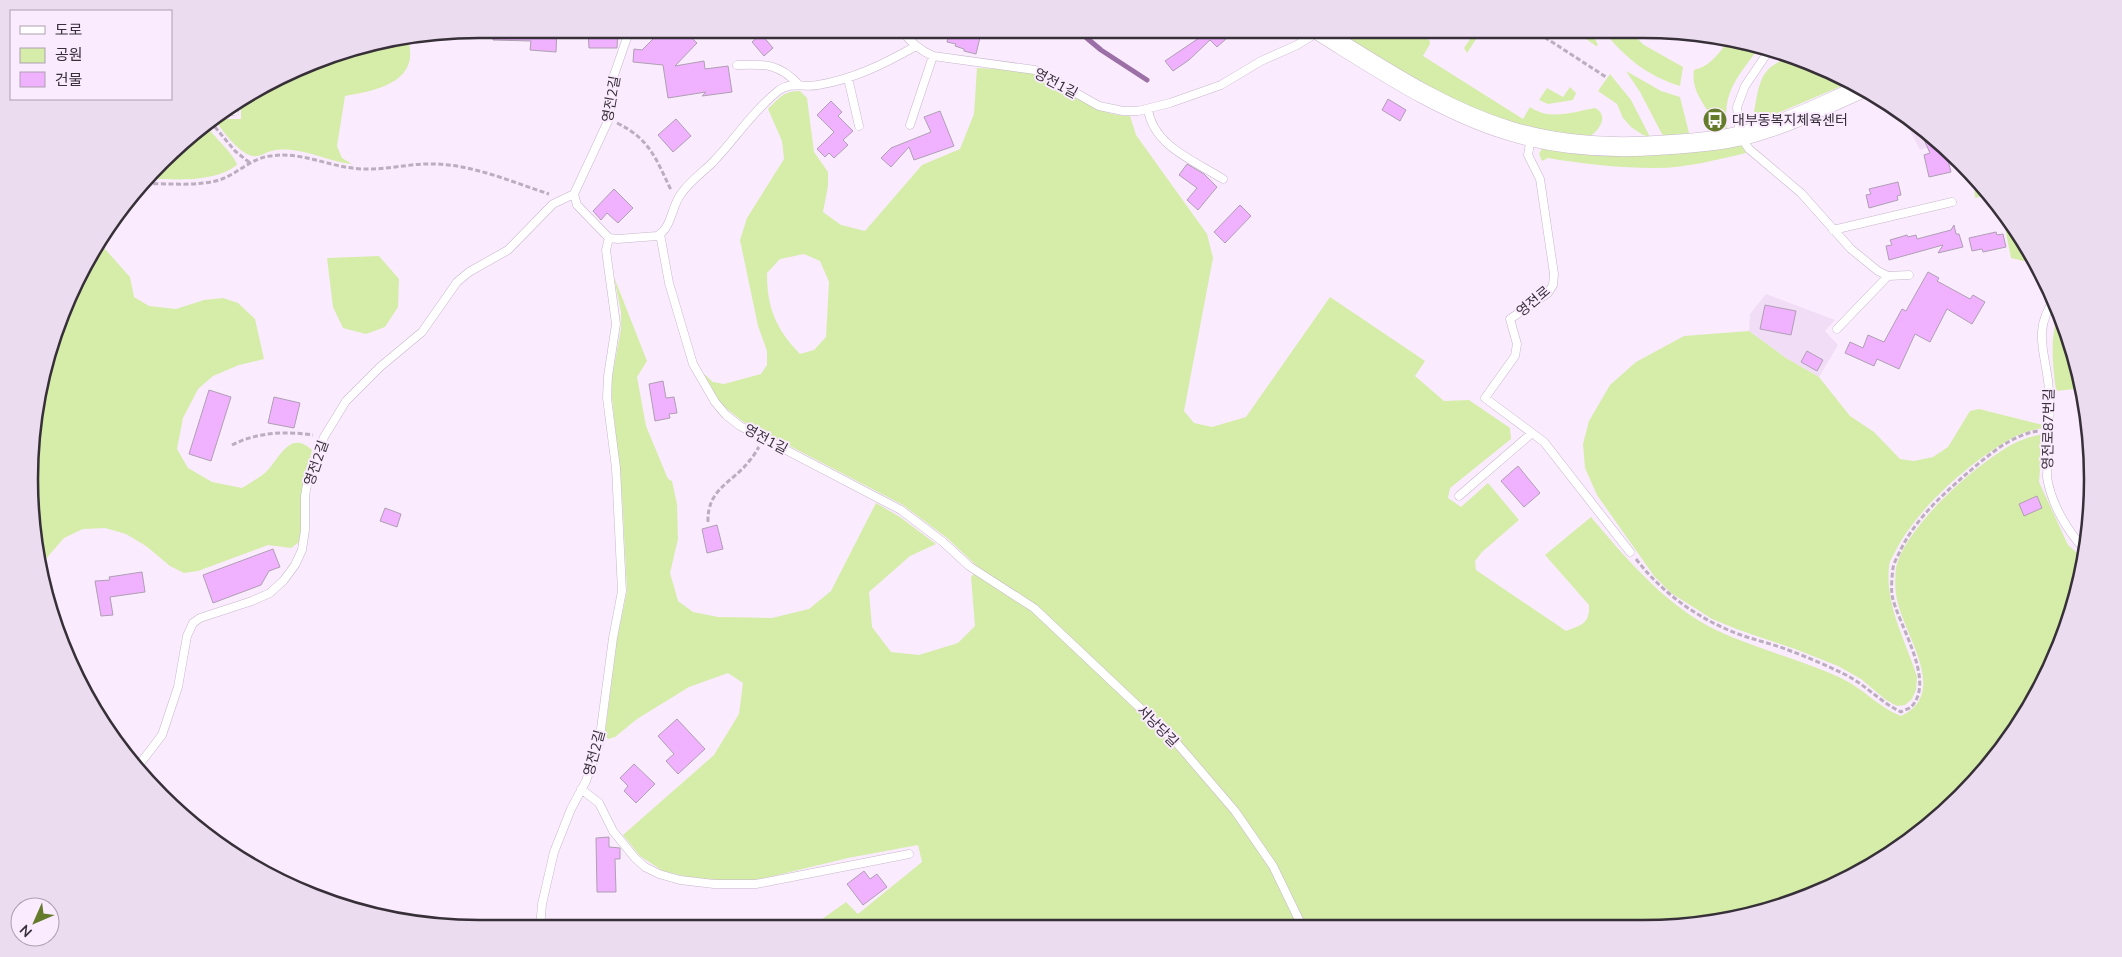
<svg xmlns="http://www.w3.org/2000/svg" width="2122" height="957" viewBox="0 0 2122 957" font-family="'Nunito Sans','Noto Sans KR',sans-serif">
  <rect width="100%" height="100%" fill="#fbebff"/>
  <path fill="#f2ddf7" d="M1899,109L1940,143L1920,150Z
    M1766,294L1835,320L1825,331L1838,345L1819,377L1786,358L1749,331L1750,314Z"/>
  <path fill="#d5eda8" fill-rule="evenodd" d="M1332,29H1411L1430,41V44L1423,56L1523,119L1530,107C1550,121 1573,112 1595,108C1609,115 1600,130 1590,136C1558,133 1527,128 1497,118C1438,98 1385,61 1332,29Z
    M1477,29L1482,30L1467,53L1464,48Z
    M1572,29H1590L1598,45L1596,46Z
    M1602,29H1627L1644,45L1683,67L1680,86C1647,76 1623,56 1602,29Z
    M1731,37L1760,46C1740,75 1722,90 1727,128L1717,130C1710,108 1690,94 1694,70C1711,66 1721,51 1731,37Z
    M408,40C421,82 376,91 345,96L337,146L342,158L352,164C331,162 313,152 291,150C285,149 275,149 268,152C265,153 261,156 257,156C243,159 221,130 215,119H241V105L232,104L254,89L334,53Z
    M1794,56L1815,63L1851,82L1759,121L1754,112C1760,80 1760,66 1794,56Z
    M977,68C997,69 1020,69 1039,76C1072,89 1092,116 1130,116L1136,135L1207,234L1213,258L1184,411L1194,423L1212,427L1246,417L1330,297L1425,361L1415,376L1444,401L1469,400L1510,428L1511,439L1450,488L1448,498L1461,507L1488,483L1519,520L1482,552L1475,561L1476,570L1566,631C1581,625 1590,624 1589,605L1545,555L1591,517C1630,563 1670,611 1727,635C1764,651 1804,661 1841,678C1863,688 1878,707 1901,716C1952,692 1900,631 1896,594C1895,587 1895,575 1896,568C1905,527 1975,465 2011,445C2020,440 2032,436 2043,434L2039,482L2068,545L2085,560V566L2059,650L2000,752L1918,835L1816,894L1702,924L811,927L846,902L858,914L922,862L918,845L848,858L761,879L738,882L688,877L663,871L640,856L623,835L714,755L739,714L743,683L728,673L689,687L637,719L615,737L608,739L605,734L617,639L627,591L622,496L612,397V378L621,329V312L614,277L647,361L637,377L646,426L668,479L672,481L677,504L678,539L670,573L678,601L693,612L718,617L772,618L809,609L831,591L876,503L900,517L936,544L910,556L869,592L872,627L891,652L919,655L958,643L975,626L971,577L979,568L947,538L903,505L742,421L721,404L703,373L713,382L724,384L761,374L767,365V351L758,326L740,240L747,218L784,159L782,141L768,109C778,99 784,90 800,91L807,98L814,152L828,172V186L823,212L841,225L865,231L922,165L960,149L974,114ZM804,254L820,261L829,282L826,337L814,350L800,354C776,329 767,308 767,273L780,259Z
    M1626,71L1661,91L1680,97L1689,133L1663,136L1640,92Z
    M1610,74L1631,100L1650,137L1643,135L1631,127L1623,118L1617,104L1598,91Z
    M1570,87L1576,93L1573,100L1548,104L1539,100L1547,88L1563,97Z
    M205,124C212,135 235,155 237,165C213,183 179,179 150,179L182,140Z
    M1740,143L1746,153C1716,160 1686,168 1655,168C1619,168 1583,164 1548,158L1542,161L1539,154L1542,148Z
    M1973,174L1989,194L1975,198Z
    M1992,198L2017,228L2032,256L2024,261L2011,258L2005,228Z
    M100,240L105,249L130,277L134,297L149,306L176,309L204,300L223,298L238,303L255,319L264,359L239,365L213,376L198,389L183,418L177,449L188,468L212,482L242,488C250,483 259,478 266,472C279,459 290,429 312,450L301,495V530L299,542L291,548L268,545L198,571L184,573L170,566L146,546L126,534L105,528L83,529L64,538L38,568L29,478L37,391L89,254Z
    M379,256L399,279L398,307L385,327L366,334L343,328L333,307L327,258Z
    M2059,308L2084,388L2056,391C2052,358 2050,340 2059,308Z
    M1749,331L1786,358L1819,377L1850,416L1874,432L1900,459L1914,461L1933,457L1948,447L1970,411L1979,409L2043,425V428C2030,430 2018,434 2007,441C1968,464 1917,509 1896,550C1894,555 1889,561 1889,567C1885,606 1906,641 1917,677L1916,690L1912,699L1905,705L1897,706L1886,700L1861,679L1838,666L1795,649L1739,630L1712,619L1671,593L1654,576L1597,495L1585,468L1583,444L1589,421L1610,385L1636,362L1684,336Z"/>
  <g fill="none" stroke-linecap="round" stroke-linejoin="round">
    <path stroke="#9c70a6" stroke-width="5" d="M1076,29L1101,50L1147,80"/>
  </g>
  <path fill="#f0b2fe" stroke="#af9fb2" d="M493,29H557L556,52L530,50L531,41L493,40Z
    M588,29L618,30L617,48H589Z
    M663,29H682L697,43L675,66L704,61L705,69L728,66L732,92L702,96L706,92L668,98L663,65L633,62L634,49L642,50Z
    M950,29H982L976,54L964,51V49L955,46L956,44L947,42Z
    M1191,29H1237L1217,47L1210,40L1189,60L1173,71L1165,61L1199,38Z
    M761,34L773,48L764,56L752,42Z
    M1388,99L1406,110L1400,121L1382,110Z
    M831,101L842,112L838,116L853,131L843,140L848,145L834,158L829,153L825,157L817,149L834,132L817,115Z
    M940,111L954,146L914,160L909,147L891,167L881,158L891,148L931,132L924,117Z
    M676,119L691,136L673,152L658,135Z
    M1917,124L1944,146L1951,172L1929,177L1924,155L1930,153Z
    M1187,164L1204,174L1217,187L1198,210L1187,200L1197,188L1179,175Z
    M1898,182L1901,195L1897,196L1898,200L1869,208L1866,195L1871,194L1869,189Z
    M614,189L633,208L618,223L607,213L601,220L593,211Z
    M1240,205L1251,216L1225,243L1214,232Z
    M1954,225L1956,234H1959L1963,247L1938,253L1943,245L1889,260L1886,246L1892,245L1890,240L1907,235L1908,237L1916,235L1917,239L1951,230Z
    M1996,232L1997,235L2003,234L2006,247L1983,252L1982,249L1972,251L1969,238Z
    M1928,272L1939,278L1937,281L1970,299L1973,295L1985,302L1972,324L1947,309L1930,342L1915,334L1899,369L1877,359L1874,366L1845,353L1850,342L1863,348L1868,335L1884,342L1902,309L1906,311Z
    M1765,305L1796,311L1791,335L1760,329Z
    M1807,351L1823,360L1817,371L1801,362Z
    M663,381L666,398L674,397L677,413L669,414L670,418L655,421L649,384Z
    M209,390L231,397L211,461L189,454Z
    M274,397L300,403L294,428L268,423Z
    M1518,466L1540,493L1524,507L1501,481Z
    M2037,496L2042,508L2024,516L2019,504Z
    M385,508L401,514L397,527L380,521Z
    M717,525L723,549L707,553L702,529Z
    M273,549L280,567L269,571L261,585L213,603L203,575Z
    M142,572L145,592L110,597L113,615L101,616L95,581L110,580L109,577Z
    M677,719L705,749L678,774L666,761L674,754L658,736Z
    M634,764L655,784L636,803L624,791L628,786L620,778Z
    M609,837V847L620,848V859H615L616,892H597L596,838Z
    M864,871L870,879L877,874L887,887L863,905L847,884Z"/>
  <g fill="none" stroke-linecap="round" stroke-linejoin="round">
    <defs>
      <path id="service" d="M630,29L613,78L609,119L574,194L577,205L609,238L618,239L657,236C672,228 671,207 681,194C689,182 703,172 713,162C735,139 753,111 778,91C791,81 803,88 818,85C854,79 884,64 916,46
        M901,29C909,41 919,50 933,56L1035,70L1099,106L1123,111H1138L1170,103L1221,85L1261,61L1297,45L1318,32
        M1770,49L1745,86L1737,107L1740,136L1749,149L1801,193L1851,249L1878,271L1888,276L1909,275
        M737,65C765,64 779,63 799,85
        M848,78L859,126
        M1148,109C1153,146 1195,161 1223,179
        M221,112L234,111
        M910,125L933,56
        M1531,137L1528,155L1540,179L1554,274L1553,285L1548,293L1510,319L1517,344L1515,356L1485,398L1544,442L1630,552
        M1833,230L1952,202
        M660,234L669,283L693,364L715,402L726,415L740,426L901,510L943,542L969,566L1034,608L1175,741L1235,811L1273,866L1302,926
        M2055,299C2030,332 2048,357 2049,392C2051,420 2048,449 2047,477C2051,504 2068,532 2086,551
        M1837,329L1888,276
        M1459,496L1532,433
        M139,765L162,735L178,687L187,636L193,623L200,618L252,601L270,593L284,580L295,565L302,550L305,530V496L308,479L324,437L346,401L380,367L422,332L457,282L469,272L508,250L553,204L574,194
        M581,789L599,803L613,831L635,858L645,867L659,874L680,880L714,884H756L909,854
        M540,928L542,904L554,852L571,809L586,781L599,744L613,638L622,591L616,468L607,398L608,376L616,324L606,250L609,238"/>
      <path id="tertiary" d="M1316,29C1378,67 1440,110 1510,131C1559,146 1613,149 1664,145C1698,143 1733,140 1765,129C1799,119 1830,102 1863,88"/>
    </defs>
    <use href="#service" stroke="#c7b7ca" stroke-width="9"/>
    <use href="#tertiary" stroke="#c7b7ca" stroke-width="20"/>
    <path stroke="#bcaebf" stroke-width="3" stroke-dasharray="5 2.5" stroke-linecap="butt" d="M1532,29L1606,77
      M210,121L235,151L250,163
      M617,123C650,139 656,159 671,190
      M146,184C170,183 199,187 222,179C238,173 252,158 270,156C304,151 330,168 363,169C387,170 411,163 435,164C474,165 512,182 549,194
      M232,445C257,432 285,431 313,435
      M708,522C707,488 733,483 750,460C754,456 756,451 759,447
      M1636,559C1660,590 1690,613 1726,629C1743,637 1762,641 1780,647C1802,655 1824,664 1844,674C1865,684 1880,702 1901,712C1904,710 1909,709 1911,707C1937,681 1897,623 1892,595C1891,587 1892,576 1893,568C1894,562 1898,556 1900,551C1915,520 1939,498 1964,476C1985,458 2010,435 2038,431"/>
    <use href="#service" stroke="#fff" stroke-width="8"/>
    <use href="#tertiary" stroke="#fff" stroke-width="19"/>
  </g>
  <defs>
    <symbol id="bus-disc" viewBox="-11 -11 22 22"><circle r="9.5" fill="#657b2c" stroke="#fbebff"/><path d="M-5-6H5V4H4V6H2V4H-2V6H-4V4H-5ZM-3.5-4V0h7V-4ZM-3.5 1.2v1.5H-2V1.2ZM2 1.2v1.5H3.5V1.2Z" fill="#fff"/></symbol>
  </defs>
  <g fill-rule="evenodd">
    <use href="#bus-disc" x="1701" y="106" width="28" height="28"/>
  </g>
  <g text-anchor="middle" stroke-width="4" stroke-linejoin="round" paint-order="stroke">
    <g font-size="14" fill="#373038" stroke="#fbebff">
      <text transform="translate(1056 83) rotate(28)" y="5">영전1길</text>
      <text transform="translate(611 99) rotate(-80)" y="5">영전2길</text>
      <text transform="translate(1533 301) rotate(-40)" y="5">영전로</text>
      <text transform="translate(2048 429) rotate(-89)" y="5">영전로87번길</text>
      <text transform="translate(766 439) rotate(28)" y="5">영전1길</text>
      <text transform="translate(316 463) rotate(-71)" y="5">영전2길</text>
      <text transform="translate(1158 726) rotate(45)" y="5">서낭당길</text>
      <text transform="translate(594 753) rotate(-75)" y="5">영전2길</text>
    </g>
    <g font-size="14" fill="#373038" stroke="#fbebff" text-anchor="start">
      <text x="1732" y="125">대부동복지체육센터</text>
    </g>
  </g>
  <path d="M0 0H2122V957H0ZM479 38H1643A441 441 0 0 1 2084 479V479A441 441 0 0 1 1643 920H479A441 441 0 0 1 38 479V479A441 441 0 0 1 479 38Z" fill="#ebdcef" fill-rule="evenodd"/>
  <path fill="none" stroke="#373038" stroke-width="2.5" d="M479 38H1643A441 441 0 0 1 2084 479V479A441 441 0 0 1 1643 920H479A441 441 0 0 1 38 479V479A441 441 0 0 1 479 38Z"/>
  <rect x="10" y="10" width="162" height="90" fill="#fbebff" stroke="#ada0af"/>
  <rect x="20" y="26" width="25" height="8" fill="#ffffff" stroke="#ada0af"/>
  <text x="55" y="35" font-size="15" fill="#373038">도로</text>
  <rect x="20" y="48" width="25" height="15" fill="#d5eda8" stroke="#ada0af"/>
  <text x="55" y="60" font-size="15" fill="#373038">공원</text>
  <rect x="20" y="72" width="25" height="15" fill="#f0b2fe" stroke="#ada0af"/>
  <text x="55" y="85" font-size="15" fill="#373038">건물</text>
  <g transform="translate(35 922) rotate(225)"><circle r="24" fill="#fbebff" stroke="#ada0af"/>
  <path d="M0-4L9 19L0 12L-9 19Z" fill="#657b2c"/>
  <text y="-8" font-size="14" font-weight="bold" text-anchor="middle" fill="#373038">N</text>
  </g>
</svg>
